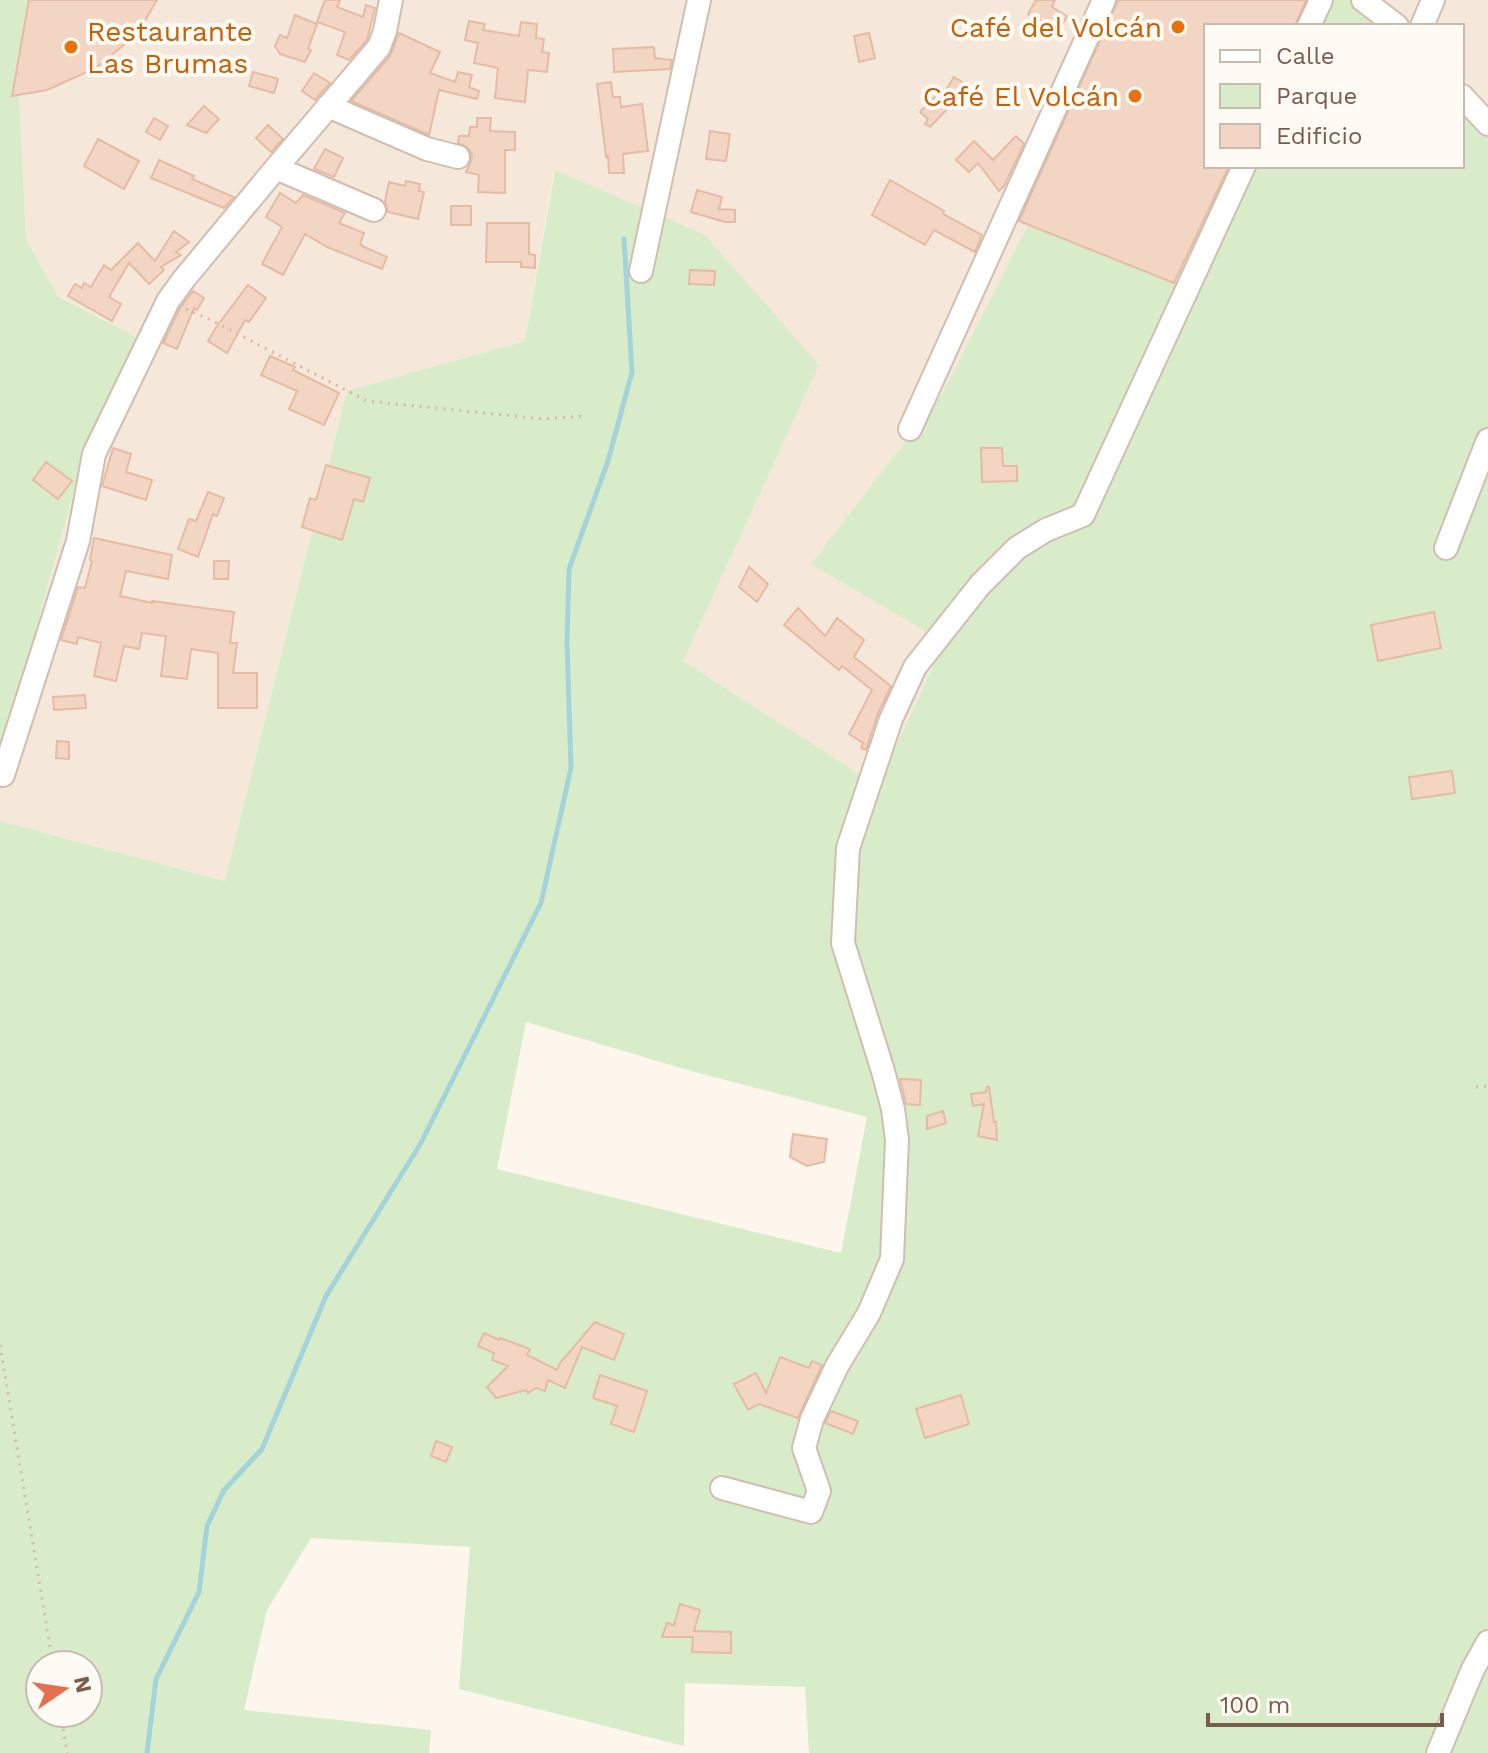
<svg xmlns="http://www.w3.org/2000/svg" width="1488" height="1753" viewBox="0 0 1488 1753" font-family="'Work Sans',sans-serif">
  <rect width="100%" height="100%" fill="#fdf6ec"/>
  <path fill="#f5e8da" d="M40,0H1285L1206,26L1063,155L943,392L812,563L944,642L878,787L683,661L819,364L554,170L525,341L347,392L225,881L0,821V760L81,464L139,340L58,295L26,239L18,73Z
    M1363,0H1488V124L1462,96V26H1397Z"/>
  <path fill="#d8ecc9" fill-rule="evenodd" d="M0,0H40L18,73L26,239L58,296L139,339L81,464L0,760Z
    M1285,0H1363L1397,26H1254Z
    M1462,96L1488,124V1753H809L805,1687L685,1683L684,1746L459,1689L470,1547L311,1538L267,1610L244,1710L431,1730L429,1753H0V821L225,881L347,391L525,341L555,170L705,235L819,365L683,661L878,786L944,642L811,564L943,392L1063,155L1206,166H1462ZM526,1022L691,1071L867,1117L841,1253L497,1169ZM40,1665H88V1713H40Z"/>
  <g fill="none" stroke-linecap="round" stroke-linejoin="round">
    <path stroke="#a5d3da" stroke-width="5" d="M147,1753L156,1679L199,1592L207,1526L224,1490L262,1449L326,1296L421,1143L541,903L571,768L567,641L569,569L608,461L632,372L624,239"/>
  </g>
  <path fill="#f3d5c3" stroke="#e6bba3" stroke-width="2" d="M29,0H157L137,34L96,68L47,90L12,96Z
    M325,0H340L337,7L363,17L366,5L375,8L367,40L349,60L337,55L345,32L317,22Z
    M1036,0H1055L1052,7L1067,16L1059,31L1028,14Z
    M1118,0H1306L1295,26H1206V166H1229L1174,283L1019,221Z
    M295,15L317,24L308,49L311,50L305,62L280,54L275,46L280,35L287,38Z
    M469,21L485,24L483,30L519,36L521,22L537,24L536,38L544,39L542,52L549,53L547,72L528,70L525,102L495,98L498,68L474,63L478,43L465,40Z
    M399,33L440,52L430,73L455,82L458,72L472,75L469,87L479,91L477,99L439,90L429,135L351,101L390,56Z
    M869,33L875,58L859,62L854,36Z
    M654,47L655,58L672,60L670,69L614,72L613,49Z
    M253,72L278,79L274,93L249,86Z
    M314,73L330,83L315,100L302,91Z
    M954,77L985,96L978,109L958,98L930,127L925,124L928,119L920,112L936,96L940,100Z
    M611,82L613,97H620L621,107L642,104L648,151L623,154L624,173H609L608,156L606,157L597,84Z
    M204,106L219,119L206,133L187,125Z
    M154,118L168,126L160,140L146,132Z
    M477,118H491L490,131L515,132V150H505V193L478,192L479,175L466,172L471,161L472,154L467,147L458,143L459,136H469L470,127H477Z
    M268,125L283,139L271,152L256,138Z
    M710,131L730,134L726,161L706,159Z
    M1016,136L1024,144L1004,186L999,191L978,163L969,172L956,160L974,141L993,160Z
    M98,139L139,161L124,189L84,166Z
    M325,149L343,158L334,177L314,169Z
    M159,160L194,176L192,179L234,197L224,208L151,178Z
    M890,180L944,211L943,214L982,235L975,252L934,230L925,245L872,215Z
    M406,181L420,184L419,191L424,192L418,219L388,212L385,201L389,182L405,186Z
    M697,190L722,197L719,209L735,210V222H725L691,212Z
    M280,193L296,203L303,195L345,213L339,223L364,233L360,244L362,245V246L387,257L382,269L327,247L305,234L283,275L262,264L282,227L266,217Z
    M451,206H471V225H451Z
    M487,223H529V254L535,255V268L521,267V262H486Z
    M174,231L189,242L176,252L181,255L161,267L164,270L149,284L129,263L109,297L121,304L112,321L68,296L75,284L82,288L84,283L91,287L104,265L111,270L138,243L155,261Z
    M690,270L715,271L714,285L689,284Z
    M248,285L266,298L249,322L245,320L227,353L208,341L217,326Z
    M193,291L204,298L197,310L194,308L177,349L163,343L180,308Z
    M270,356L295,367L293,370L339,393L324,425L289,409L297,391L261,375Z
    M113,448L131,454L126,472L152,480L146,500L102,486Z
    M981,448H1002L1003,466H1017V481L982,482Z
    M46,462L72,481L58,499L33,480Z
    M326,465L370,478L363,502L354,499L342,540L302,527L310,498L316,500Z
    M208,492L224,498L217,516L213,514L198,557L178,549L189,519L196,521Z
    M94,538L172,555L168,579L126,571L120,596L152,603V601L234,612L230,643H237L233,673H257V708H218V653L191,649L187,679L161,676L166,636L142,633L139,649L124,646L116,681L94,676L101,643L78,637L77,644L61,640L78,587L85,588L92,561L90,560Z
    M214,561H229L228,579H214Z
    M749,567L768,584L757,602L739,587Z
    M798,608L825,636L837,618L864,640L854,657L891,686L878,713L866,750L861,748L863,743L849,734L872,690L842,666L839,670L784,625Z
    M1434,612L1441,648L1378,661L1371,625Z
    M85,695L86,708L54,710L53,697Z
    M57,741L69,742V759L56,758Z
    M1452,771L1455,793L1412,799L1409,777Z
    M900,1079L921,1080L920,1105L906,1104Z
    M987,1087H989L994,1122H996L997,1140L978,1136L984,1104L973,1106L971,1094L986,1092Z
    M943,1111L946,1123L927,1129V1116Z
    M793,1134L827,1139L824,1162L807,1166L790,1157Z
    M595,1322L624,1334L614,1360L582,1347L565,1388L548,1380L545,1391L536,1388L528,1393L526,1390L496,1398L487,1387L508,1366L492,1360L494,1353L478,1346L484,1333L499,1340L500,1338L530,1349L527,1355L557,1370L560,1363Z
    M780,1357L809,1368L812,1361L822,1365L798,1418L759,1404L748,1410L734,1384L756,1373L766,1393Z
    M600,1375L647,1391L634,1432L611,1424L617,1406L593,1398Z
    M961,1395L969,1424L925,1438L916,1409Z
    M831,1411L858,1421L853,1434L825,1423Z
    M436,1441L452,1447L446,1462L431,1456Z
    M680,1604L700,1610L694,1631L731,1632V1653L692,1652L693,1637H662L667,1623L674,1625Z"/>
  <g fill="none" stroke-linecap="round" stroke-linejoin="round">
    <defs>
      <path id="minor" d="M1363,0L1397,26
        M1309,26L1321,0
        M1422,26L1433,0
        M1462,96L1488,124
        M328,106L427,149L458,157
        M276,168L374,210
        M641,271L699,0
        M910,429L1104,0
        M1446,548L1488,440
        M3,775L78,541L94,454L168,301L184,279L276,168L379,47L385,31L391,0
        M722,1488L811,1512L819,1491L804,1448L812,1419L837,1366L869,1313L892,1259L897,1140L893,1109L883,1071L843,943L848,848L891,719L915,667L980,585L1017,548L1046,530L1083,515L1244,166
        M1438,1753L1473,1669L1488,1642"/>
    </defs>
    <use href="#minor" stroke="#d1beb0" stroke-width="26"/>
    <path stroke="#d9b8a5" stroke-width="3" stroke-dasharray="2 6" stroke-linecap="butt" d="M186,309L211,320L367,401L543,419L583,416
      M1476,1087L1488,1086
      M0,1345L53,1665
      M61,1713L67,1753"/>
    <use href="#minor" stroke="#fff" stroke-width="22"/>
  </g>
  <g fill="#e8710a" stroke="#fffaf3" stroke-width="3">
    <circle cx="1178" cy="27" r="8"/>
    <circle cx="71" cy="47" r="8"/>
    <circle cx="1135" cy="96" r="8"/>
  </g>
  <g text-anchor="middle" stroke-width="8" stroke-linejoin="round" paint-order="stroke">
    <g font-size="28" fill="#c56008" stroke="#fffaf3" text-anchor="end">
      <text x="1162" y="37">Café del Volcán</text>
      <text x="87" y="41" text-anchor="start">Restaurante<tspan x="87" dy="32">Las Brumas</tspan></text>
      <text x="1119" y="106">Café El Volcán</text>
    </g>
  </g>
  <rect x="1204" y="24" width="260" height="144" fill="#fffaf3" stroke="#cabbb1" stroke-width="2"/>
  <rect x="1220" y="50" width="40" height="12" fill="#ffffff" stroke="#cabbb1" stroke-width="2"/>
  <text x="1276" y="64" font-size="24" fill="#7a5c4d">Calle</text>
  <rect x="1220" y="84" width="40" height="24" fill="#d8ecc9" stroke="#cabbb1" stroke-width="2"/>
  <text x="1276" y="104" font-size="24" fill="#7a5c4d">Parque</text>
  <rect x="1220" y="124" width="40" height="24" fill="#f3d5c3" stroke="#cabbb1" stroke-width="2"/>
  <text x="1276" y="144" font-size="24" fill="#7a5c4d">Edificio</text>
  <g transform="translate(64 1689) rotate(77)"><circle r="38" fill="#fffaf3" stroke="#cabbb1" stroke-width="2"/>
  <path d="M0-6L14 30L0 20L-14 30Z" fill="#e76f51"/>
  <text y="-12" font-size="22" font-weight="bold" text-anchor="middle" fill="#7a5c4d">N</text>
  </g>
  <path d="M1208 1713v12h234v-12" fill="none" stroke="#7a5c4d" stroke-width="4"/>
  <text x="1220" y="1713" font-size="24" fill="#7a5c4d" stroke="#fffaf3" stroke-width="6" paint-order="stroke">100 m</text>
</svg>
